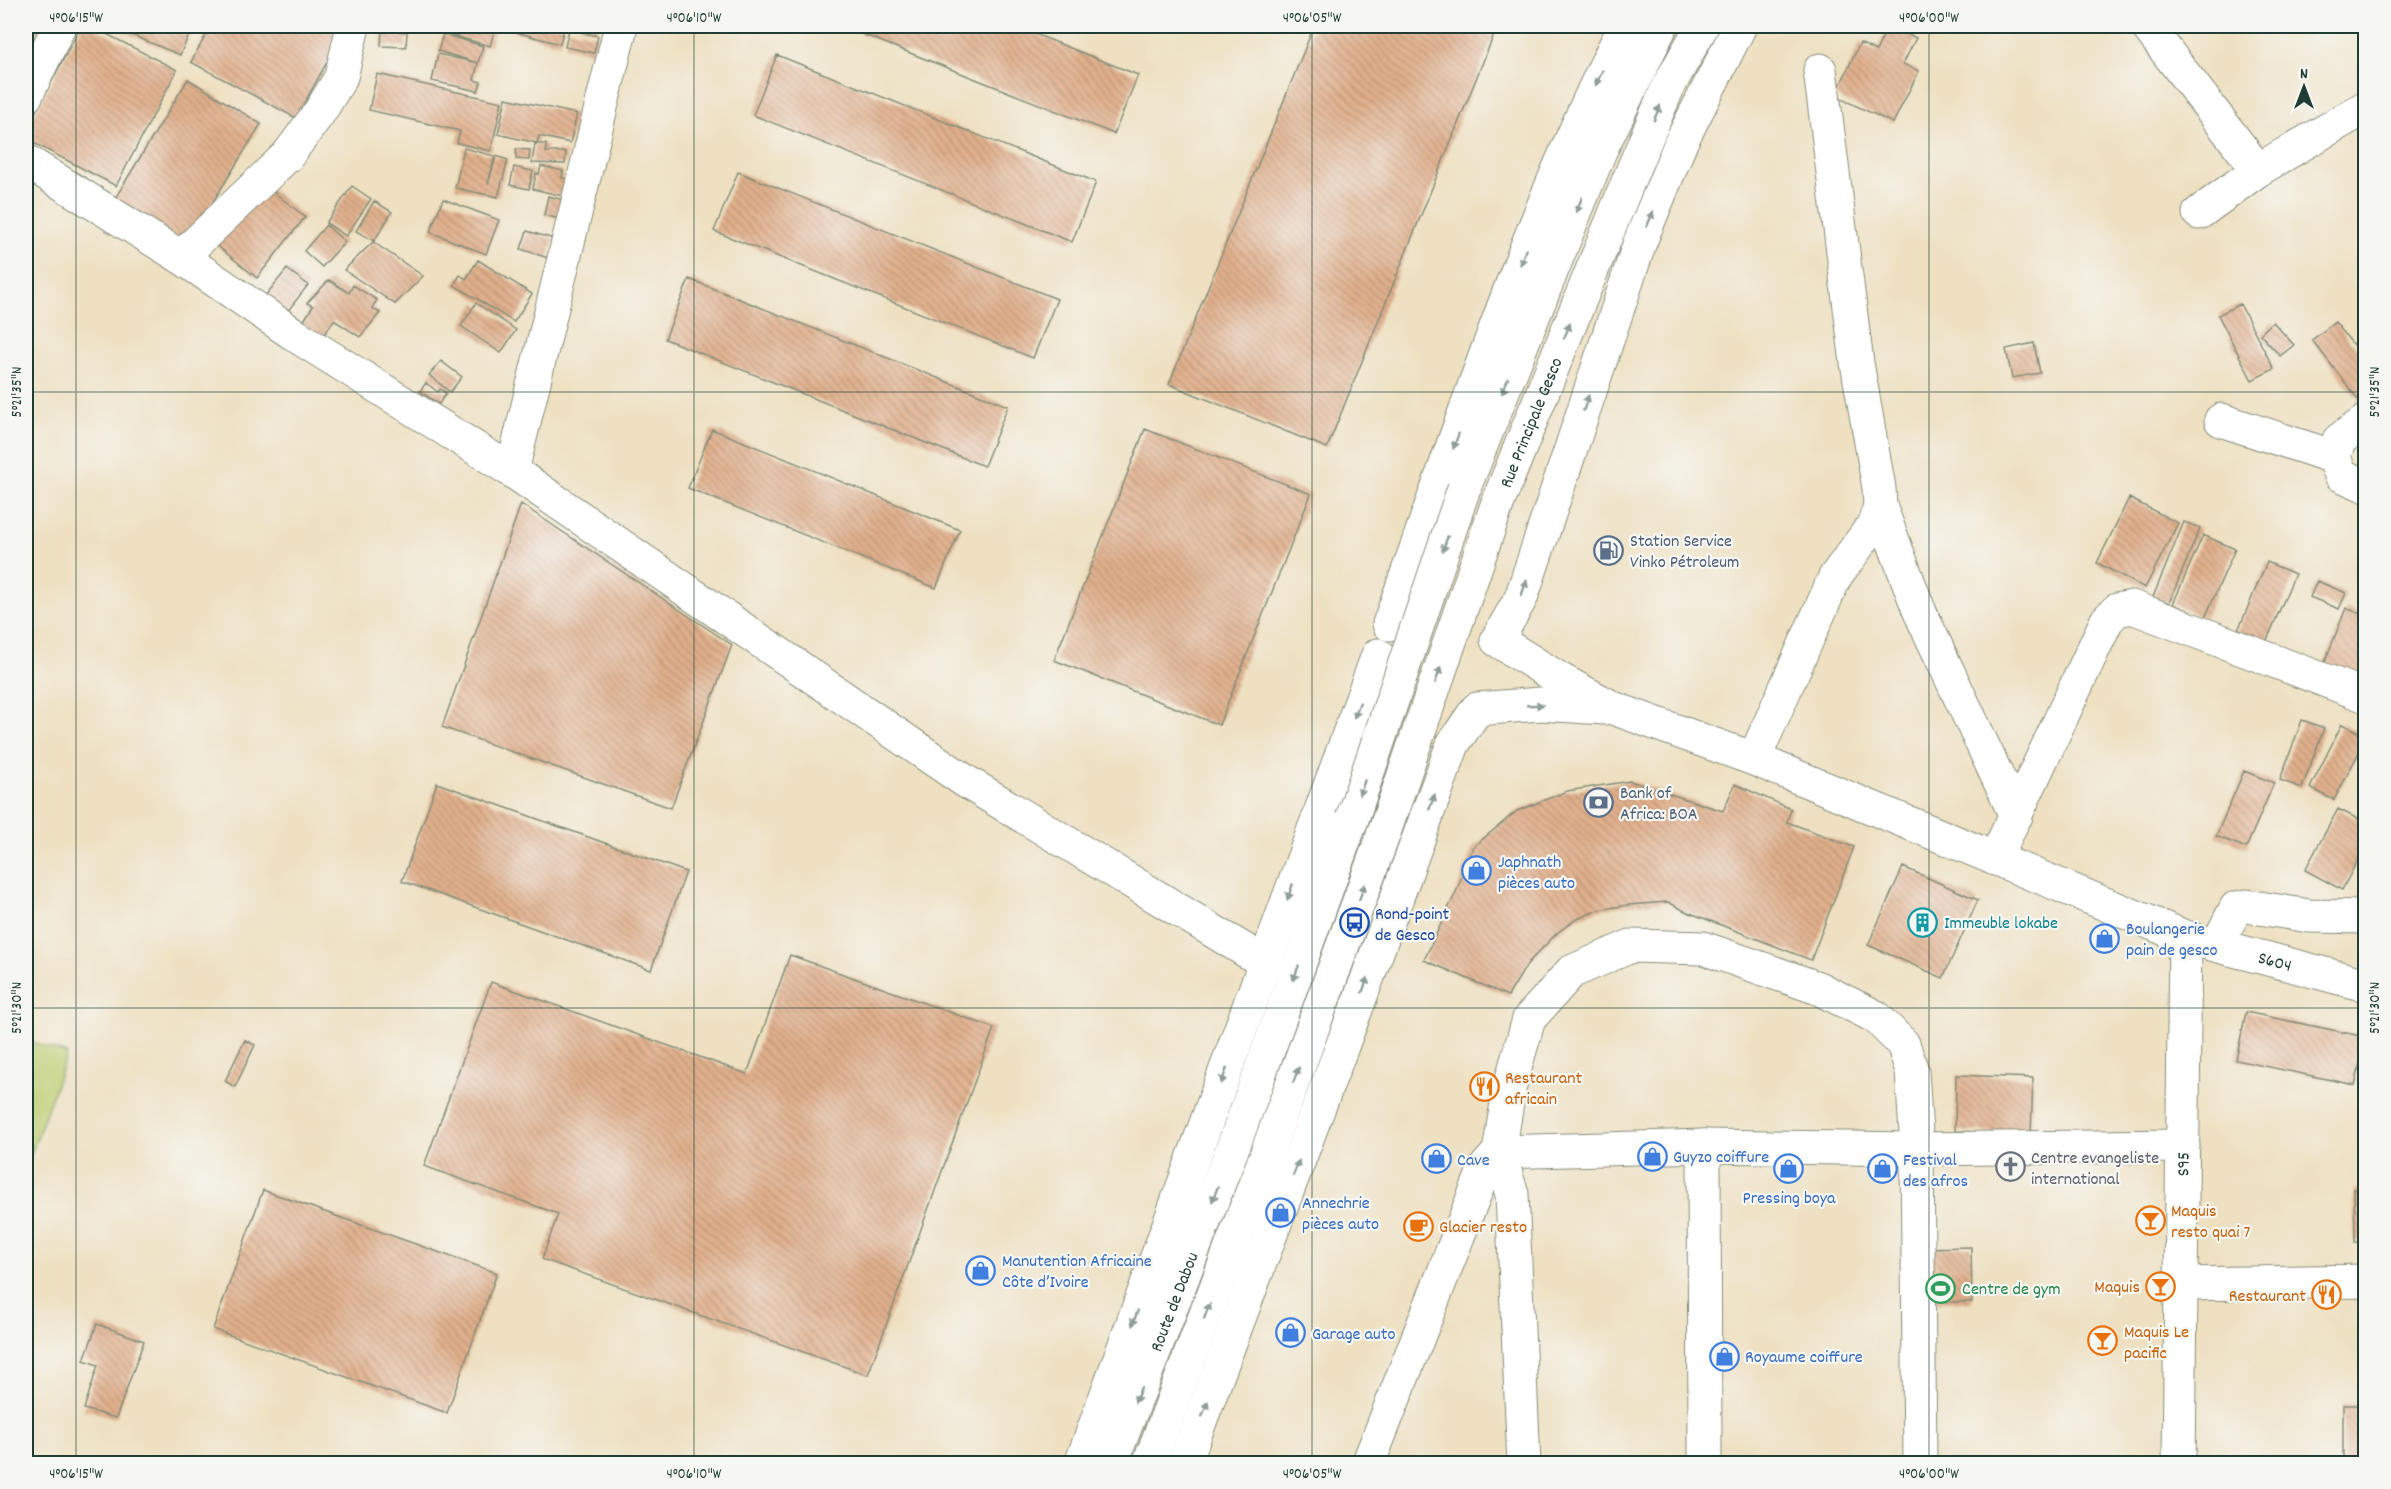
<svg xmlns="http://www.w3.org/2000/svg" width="2391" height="1489" viewBox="0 0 2391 1489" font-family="Dekko,sans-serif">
  <defs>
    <pattern id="building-back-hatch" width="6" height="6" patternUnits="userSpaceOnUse" patternTransform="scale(1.5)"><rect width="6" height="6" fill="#e1b08c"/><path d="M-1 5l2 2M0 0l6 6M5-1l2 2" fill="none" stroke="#b69073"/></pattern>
  </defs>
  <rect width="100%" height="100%" fill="#f6f6f2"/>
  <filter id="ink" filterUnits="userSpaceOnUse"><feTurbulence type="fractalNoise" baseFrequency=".0167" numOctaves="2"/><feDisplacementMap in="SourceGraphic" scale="12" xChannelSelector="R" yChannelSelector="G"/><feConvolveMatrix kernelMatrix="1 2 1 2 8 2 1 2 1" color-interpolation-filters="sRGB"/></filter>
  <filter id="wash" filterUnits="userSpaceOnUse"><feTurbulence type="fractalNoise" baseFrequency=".008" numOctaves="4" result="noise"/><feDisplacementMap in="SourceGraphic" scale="24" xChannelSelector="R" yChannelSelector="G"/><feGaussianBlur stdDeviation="1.35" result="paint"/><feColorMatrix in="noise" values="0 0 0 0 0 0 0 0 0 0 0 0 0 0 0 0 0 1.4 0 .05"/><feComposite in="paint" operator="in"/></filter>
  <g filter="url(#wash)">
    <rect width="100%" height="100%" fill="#eee0c1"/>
    <path fill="#bccc6e" stroke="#6e8451" stroke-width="1.5" d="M26,1040L67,1054L26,1168Z"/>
    <g id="blocks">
      <path fill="url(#building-back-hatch)" d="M26,26H43L26,56Z
        M81,26H91L177,70L116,186L26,139V130Z
        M110,26H193L180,55Z
        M211,26H347L296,118L191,62Z
        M446,26H484L495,29L490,46L444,33Z
        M493,26H556L564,28L560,44Z
        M577,26H597L596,31Z
        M842,26H1015L1138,75L1114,134Z
        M1314,26H1493L1497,27L1327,448L1169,384Z
        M1888,26L1916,38L1903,64L1919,71L1893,123L1835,96L1860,43L1876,51Z
        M569,29L598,36L594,53L565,47Z
        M382,30L407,32L406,47L381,46Z
        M443,34L483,46L478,63L438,51Z
        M438,54L478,63L474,80L481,82L478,91L432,81Z
        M777,55L1096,182L1072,242L753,115Z
        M377,74L502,102L491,151L457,143L460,131L369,110Z
        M188,79L261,124L187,244L114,200Z
        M506,98L577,114L570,143L539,136L537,143L498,134Z
        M535,144H546V152H566L565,164L532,163Z
        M464,148L495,156L488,184L496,156L508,160L498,197L455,188Z
        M516,149L530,150L529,160L516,159Z
        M541,166L563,171L562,178L567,179L563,196L533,189L536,173L539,174Z
        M514,167L533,171L529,189L510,185Z
        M738,172L1057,299L1033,358L714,231Z
        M264,184L305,217L257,278L215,244Z
        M352,186L371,199L346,236L326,223Z
        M548,196L564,200L559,219L544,215Z
        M443,199L499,220L486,254L430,232Z
        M374,201L392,212L374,241L356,231Z
        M326,225L345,242L322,267L304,251Z
        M527,231L554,239L548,258L521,249Z
        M373,242L423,276L395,304L344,270Z
        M478,260L532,294L514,322L454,285L460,275L466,279Z
        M287,269L308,285L287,312L265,296Z
        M689,279L1008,406L984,466L665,339Z
        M329,280L349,293L353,285L377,300L372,308L380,313L360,337L334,320L322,338L301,325L313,306L307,303Z
        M476,303L516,330L501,353L461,326Z
        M2240,304L2274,369L2252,380L2218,315Z
        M2273,322L2294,345L2280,356L2260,334Z
        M2335,322L2366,361L2364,407L2312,340Z
        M2034,343L2040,373L2012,378L2006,349Z
        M441,361L462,377L450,392L429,375Z
        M426,383L438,392L440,389L446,393L439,404L420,391Z
        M712,429L960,530L936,588L688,488Z
        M1145,429L1311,494L1219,725L1054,660Z
        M2129,498L2178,523L2145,588L2097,563Z
        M521,504L732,645L671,808L442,727Z
        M2184,522L2200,528L2169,603L2153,597Z
        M2203,535L2235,549L2205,618L2173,604Z
        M2267,562L2295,574L2264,647L2236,635Z
        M2317,581L2346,593L2339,609L2310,597Z
        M2346,608L2366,616V681L2324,664Z
        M2302,720L2324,728L2302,788L2280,780Z
        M2342,724L2366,736V739L2334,800L2310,788Z
        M2244,771L2274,783L2246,848L2216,836Z
        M1630,781L1723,811L1735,784L1791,809L1787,822L1854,847L1811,960L1685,911L1668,902L1628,905L1598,910L1575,920L1557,933L1528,963L1508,996L1424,960L1456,892L1473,847L1517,811L1567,791Z
        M437,783L686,872L651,970L402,881Z
        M2338,809L2366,823V844L2342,890L2305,870Z
        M1903,867L1978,900L1943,978L1868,945Z
        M790,955L994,1028L868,1375L542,1259L558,1214L424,1166L491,982L747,1074Z
        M2246,1012L2366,1037L2355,1085L2236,1060Z
        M245,1040L255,1045L235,1087L225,1081Z
        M1956,1075L2033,1078L2031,1134L1955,1131Z
        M2354,1189H2366V1242H2355Z
        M263,1190L497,1273L447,1413L213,1329Z
        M1971,1247L1972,1302H1924L1923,1248Z
        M97,1324L144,1341L116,1418L84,1409L98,1365L84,1360Z
        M2362,1345H2366V1401H2362Z
        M2343,1405H2366V1464H2343Z"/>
    </g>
  </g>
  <g filter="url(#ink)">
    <use href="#blocks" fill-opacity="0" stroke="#868e7a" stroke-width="1.5"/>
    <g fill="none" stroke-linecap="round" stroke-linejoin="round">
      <defs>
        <g id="minor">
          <path id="s1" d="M1740,26L1682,140L1640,242L1521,598L1497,640L1561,680L1613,708L1754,759L2185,937L2366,985"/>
          <path d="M2147,26L2258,170"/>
          <path d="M26,96L59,26"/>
          <path d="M26,161L181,257L298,337L512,471L965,781L1266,963"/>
          <path d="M2199,213L2258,170L2366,107"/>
          <path d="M181,257L288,155L321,110L341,77L353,26"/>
          <path d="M2221,420L2334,457"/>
          <path d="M2366,421L2339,440L2334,457L2341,475L2366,486"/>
          <path d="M512,471L621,26"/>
          <path d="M1880,506L1919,610L2016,816"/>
          <path d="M1389,624C1462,423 1528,217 1625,26"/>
          <path d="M1754,759L1835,577L1874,524L1880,506L1879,488L1857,363L1820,70"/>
          <path d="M1995,859L2107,620L2117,610L2132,607L2366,696"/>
          <path d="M2217,945L2236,908L2247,906L2309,916L2366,917"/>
          <path d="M1704,1146L1705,1464"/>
          <path d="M2181,1284L2366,1281"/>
          <path d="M1081,1464L1378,655"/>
          <path d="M1184,1464L1358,1004L1453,744L1477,709L1540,704L1605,708"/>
          <path d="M1368,1464L1485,1168L1499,1152L1510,1085L1529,1019L1571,972L1631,946L1703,948L1818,988L1876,1017L1903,1044L1912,1071L1917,1149L1920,1464"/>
          <path d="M1524,1464L1512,1194L1499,1152L1704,1146L1917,1149L2183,1146"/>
          <path id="s2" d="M2179,1464L2185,937"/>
        </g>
        <g id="major">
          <path d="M1464,488L1600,151L1661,26"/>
          <path id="s3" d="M1498,502L1634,167L1668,87L1702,26"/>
          <path id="s4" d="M1111,1464L1236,1139L1352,819"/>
          <path d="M1149,1464L1268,1150L1385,830"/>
        </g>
      </defs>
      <use href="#minor" stroke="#868e7a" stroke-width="35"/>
      <use href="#major" stroke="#868e7a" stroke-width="35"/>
      <use href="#minor" stroke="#fff" stroke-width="33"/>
      <use href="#major" stroke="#fff" stroke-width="33"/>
      <defs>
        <path id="major-bridge" d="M1352,819L1464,488
          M1385,830L1498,502"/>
      </defs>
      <use href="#major-bridge" stroke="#868e7a" stroke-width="35" stroke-linecap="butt"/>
      <use href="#major-bridge" stroke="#fff" stroke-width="33"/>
    </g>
    <defs><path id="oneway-solid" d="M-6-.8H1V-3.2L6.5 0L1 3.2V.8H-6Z" transform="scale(1.5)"/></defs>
    <g fill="#8f9e9a">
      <use href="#oneway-solid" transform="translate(1599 78) rotate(115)"/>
      <use href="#oneway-solid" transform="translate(1657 113) rotate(-67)"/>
      <use href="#oneway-solid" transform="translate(1579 205) rotate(111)"/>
      <use href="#oneway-solid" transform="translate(1650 219) rotate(-68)"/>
      <use href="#oneway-solid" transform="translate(1523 257) rotate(110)"/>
      <use href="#oneway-solid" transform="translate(1567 331) rotate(-68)"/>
      <use href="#oneway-solid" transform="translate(1505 386) rotate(112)"/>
      <use href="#oneway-solid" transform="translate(1586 403) rotate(-71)"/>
      <use href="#oneway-solid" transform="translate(1456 441) rotate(110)"/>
      <use href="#oneway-solid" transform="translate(1445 544) rotate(109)"/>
      <use href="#oneway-solid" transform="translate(1524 588) rotate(-71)"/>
      <use href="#oneway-solid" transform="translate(1438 675) rotate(-71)"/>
      <use href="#oneway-solid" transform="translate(1535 705) rotate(-2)"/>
      <use href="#oneway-solid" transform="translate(1357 710) rotate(111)"/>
      <use href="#oneway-solid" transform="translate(1362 788) rotate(109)"/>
      <use href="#oneway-solid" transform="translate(1432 802) rotate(-70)"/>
      <use href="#oneway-solid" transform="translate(1290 892) rotate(109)"/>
      <use href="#oneway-solid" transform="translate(1362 892) rotate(-70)"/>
      <use href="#oneway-solid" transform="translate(1296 973) rotate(110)"/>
      <use href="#oneway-solid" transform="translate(1365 985) rotate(-70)"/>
      <use href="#oneway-solid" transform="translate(1296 1075) rotate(-70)"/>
      <use href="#oneway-solid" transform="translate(1224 1076) rotate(110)"/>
      <use href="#oneway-solid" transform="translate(1296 1168) rotate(-69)"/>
      <use href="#oneway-solid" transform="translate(1215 1194) rotate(111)"/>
      <use href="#oneway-solid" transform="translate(1207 1311) rotate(-69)"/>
      <use href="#oneway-solid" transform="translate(1135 1318) rotate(110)"/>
      <use href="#oneway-solid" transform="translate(1138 1395) rotate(111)"/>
      <use href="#oneway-solid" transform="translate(1205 1409) rotate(-69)"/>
    </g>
  </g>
  <path fill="none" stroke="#1f3d34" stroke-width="1.5" stroke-opacity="0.45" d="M76,26V1464M694,26V1464M1312,26V1464M1929,26V1464M26,392H2366M26,1008H2366"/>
  <defs>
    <symbol id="fuel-ring" viewBox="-11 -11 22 22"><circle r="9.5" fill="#f6f6f2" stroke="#5c6f8a" stroke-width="1.5"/><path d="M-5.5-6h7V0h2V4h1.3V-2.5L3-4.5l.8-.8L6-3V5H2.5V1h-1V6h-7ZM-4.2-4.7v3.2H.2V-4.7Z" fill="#5c6f8a"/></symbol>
    <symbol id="bank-ring" viewBox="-11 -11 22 22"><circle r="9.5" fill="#f6f6f2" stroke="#5c6f8a" stroke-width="1.5"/><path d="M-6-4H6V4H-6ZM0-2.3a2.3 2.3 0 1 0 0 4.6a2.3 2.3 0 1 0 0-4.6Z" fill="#5c6f8a"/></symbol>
    <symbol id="shop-ring" viewBox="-11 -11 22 22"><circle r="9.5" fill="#f6f6f2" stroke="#3f7fe0" stroke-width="1.5"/><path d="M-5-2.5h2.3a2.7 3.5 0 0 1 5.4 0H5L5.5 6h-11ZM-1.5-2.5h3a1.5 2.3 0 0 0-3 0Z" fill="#3f7fe0"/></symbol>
    <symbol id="building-ring" viewBox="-11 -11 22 22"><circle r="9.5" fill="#f6f6f2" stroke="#0f9aa8" stroke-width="1.5"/><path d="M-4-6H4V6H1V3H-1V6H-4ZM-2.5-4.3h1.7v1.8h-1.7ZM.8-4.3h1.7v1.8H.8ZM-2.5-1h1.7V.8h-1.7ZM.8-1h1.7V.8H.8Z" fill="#0f9aa8"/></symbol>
    <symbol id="bus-ring" viewBox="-11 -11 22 22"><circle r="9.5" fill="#f6f6f2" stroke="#1a4fb4" stroke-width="1.5"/><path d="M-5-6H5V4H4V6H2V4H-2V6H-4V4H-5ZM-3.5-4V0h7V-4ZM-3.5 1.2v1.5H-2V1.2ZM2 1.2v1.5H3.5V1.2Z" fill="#1a4fb4"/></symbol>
    <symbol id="restaurant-ring" viewBox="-11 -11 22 22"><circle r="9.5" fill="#f6f6f2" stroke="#e8710a" stroke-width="1.5"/><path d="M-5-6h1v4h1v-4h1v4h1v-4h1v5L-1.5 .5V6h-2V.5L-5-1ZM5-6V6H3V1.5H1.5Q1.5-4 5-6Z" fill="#e8710a"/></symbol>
    <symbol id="church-ring" viewBox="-11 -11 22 22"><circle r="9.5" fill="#f6f6f2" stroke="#6b7280" stroke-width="1.5"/><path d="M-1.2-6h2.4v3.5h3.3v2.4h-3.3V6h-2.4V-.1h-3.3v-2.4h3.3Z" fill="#6b7280"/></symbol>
    <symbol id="bar-ring" viewBox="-11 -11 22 22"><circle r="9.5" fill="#f6f6f2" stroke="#e8710a" stroke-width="1.5"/><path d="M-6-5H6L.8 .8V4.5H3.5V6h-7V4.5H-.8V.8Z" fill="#e8710a"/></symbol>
    <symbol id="cafe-ring" viewBox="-11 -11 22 22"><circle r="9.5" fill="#f6f6f2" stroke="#e8710a" stroke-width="1.5"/><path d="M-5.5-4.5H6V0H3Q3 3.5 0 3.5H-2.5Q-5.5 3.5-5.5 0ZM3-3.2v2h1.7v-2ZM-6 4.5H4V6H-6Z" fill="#e8710a"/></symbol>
    <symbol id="stadium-ring" viewBox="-11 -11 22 22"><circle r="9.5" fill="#f6f6f2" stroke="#2e9e5b" stroke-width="1.5"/><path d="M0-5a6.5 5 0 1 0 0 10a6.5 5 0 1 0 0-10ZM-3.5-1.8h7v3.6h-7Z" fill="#2e9e5b"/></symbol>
  </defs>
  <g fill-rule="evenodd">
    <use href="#fuel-ring" x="1592" y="534" width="33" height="33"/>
    <use href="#bank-ring" x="1582" y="786" width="33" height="33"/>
    <use href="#shop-ring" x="1460" y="854" width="33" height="33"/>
    <use href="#building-ring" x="1906" y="906" width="33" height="33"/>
    <use href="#bus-ring" x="1338" y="906" width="33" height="33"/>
    <use href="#shop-ring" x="2088" y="922" width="33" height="33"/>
    <use href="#restaurant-ring" x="1468" y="1070" width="33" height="33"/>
    <use href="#shop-ring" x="1636" y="1140" width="33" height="33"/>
    <use href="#shop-ring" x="1420" y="1142" width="33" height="33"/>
    <use href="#church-ring" x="1994" y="1150" width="33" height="33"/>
    <use href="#shop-ring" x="1772" y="1152" width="33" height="33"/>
    <use href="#shop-ring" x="1866" y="1152" width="33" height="33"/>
    <use href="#shop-ring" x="1264" y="1196" width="33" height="33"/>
    <use href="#bar-ring" x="2134" y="1204" width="33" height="33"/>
    <use href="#cafe-ring" x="1402" y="1210" width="33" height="33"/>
    <use href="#shop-ring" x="964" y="1254" width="33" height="33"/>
    <use href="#bar-ring" x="2144" y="1270" width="33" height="33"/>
    <use href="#stadium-ring" x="1924" y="1272" width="33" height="33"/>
    <use href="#restaurant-ring" x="2310" y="1278" width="33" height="33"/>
    <use href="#shop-ring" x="1274" y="1316" width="33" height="33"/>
    <use href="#bar-ring" x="2086" y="1324" width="33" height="33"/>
    <use href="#shop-ring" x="1708" y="1340" width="33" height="33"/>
  </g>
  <g text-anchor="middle" stroke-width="4.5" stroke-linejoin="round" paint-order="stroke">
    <g font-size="18" fill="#1f3d34" stroke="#f6f6f2">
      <text dy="6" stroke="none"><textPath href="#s3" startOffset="86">Rue Principale Gesco</textPath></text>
      <text dy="6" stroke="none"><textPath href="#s1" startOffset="1506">S604</textPath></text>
      <text dy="6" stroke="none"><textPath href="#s2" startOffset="300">S95</textPath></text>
      <text dy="6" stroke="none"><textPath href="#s4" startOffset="174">Route de Dabou</textPath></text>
    </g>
    <g font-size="18" fill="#4e5e75" stroke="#f6f6f2" text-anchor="start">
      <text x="1630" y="546">Station Service<tspan x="1630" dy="21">Vinko Pétroleum</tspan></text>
      <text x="1620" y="798">Bank of<tspan x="1620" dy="21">Africa: BOA</tspan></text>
    </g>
    <g font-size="18" fill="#366cbe" stroke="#f6f6f2" text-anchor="start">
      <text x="1498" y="867">Japhnath<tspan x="1498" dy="21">pièces auto</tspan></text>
      <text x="2126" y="934">Boulangerie<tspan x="2126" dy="21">pain de gesco</tspan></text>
      <text x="1673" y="1162">Guyzo coiffure</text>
      <text x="1457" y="1165">Cave</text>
      <text x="1903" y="1165">Festival<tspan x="1903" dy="21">des afros</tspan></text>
      <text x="1789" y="1203" text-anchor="middle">Pressing boya</text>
      <text x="1302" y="1208">Annechrie<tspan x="1302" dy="21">pièces auto</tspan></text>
      <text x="1002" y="1266">Manutention Africaine<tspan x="1002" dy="21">Côte d’Ivoire</tspan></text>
      <text x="1312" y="1339">Garage auto</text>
      <text x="1745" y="1362">Royaume coiffure</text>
    </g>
    <g font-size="18" fill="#164399" stroke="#f6f6f2" text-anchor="start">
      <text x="1375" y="919">Rond-point<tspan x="1375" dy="21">de Gesco</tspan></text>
    </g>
    <g font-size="18" fill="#0d838f" stroke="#f6f6f2" text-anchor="start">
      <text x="1944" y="928">Immeuble lokabe</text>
    </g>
    <g font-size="18" fill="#c56008" stroke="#f6f6f2" text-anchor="start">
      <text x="1505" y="1083">Restaurant<tspan x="1505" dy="21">africain</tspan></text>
      <text x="2171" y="1216">Maquis<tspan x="2171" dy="21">resto quai 7</tspan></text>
      <text x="1439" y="1232">Glacier resto</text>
      <text x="2140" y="1292" text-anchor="end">Maquis</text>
      <text x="2306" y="1301" text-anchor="end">Restaurant</text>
      <text x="2124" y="1337">Maquis Le<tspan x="2124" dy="21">pacific</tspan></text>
    </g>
    <g font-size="18" fill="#5b616d" stroke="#f6f6f2" text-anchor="start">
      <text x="2031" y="1163">Centre evangeliste<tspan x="2031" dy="21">international</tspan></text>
    </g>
    <g font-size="18" fill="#27864d" stroke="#f6f6f2" text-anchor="start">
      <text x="1962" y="1294">Centre de gym</text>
    </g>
  </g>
  <rect width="2391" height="1489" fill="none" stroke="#f6f6f2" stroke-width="66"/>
  <g transform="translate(2304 87)" stroke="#f6f6f2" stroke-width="4.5" paint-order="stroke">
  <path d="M0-4.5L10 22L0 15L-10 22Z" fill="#1f3d34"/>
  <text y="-9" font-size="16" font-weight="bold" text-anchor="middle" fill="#1f3d34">N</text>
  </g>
  <rect x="33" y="33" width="2325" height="1423" fill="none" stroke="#1f3d34" stroke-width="2"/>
  <g font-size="15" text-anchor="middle" fill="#1f3d34">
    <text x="76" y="22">4°06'15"W</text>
    <text x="694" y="22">4°06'10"W</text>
    <text x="1312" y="22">4°06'05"W</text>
    <text x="1929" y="22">4°06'00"W</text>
    <text transform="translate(16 392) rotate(-90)" y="5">5°21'35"N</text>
    <text transform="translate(2374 392) rotate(-90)" y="5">5°21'35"N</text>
    <text transform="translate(16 1008) rotate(-90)" y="5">5°21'30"N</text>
    <text transform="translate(2374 1008) rotate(-90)" y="5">5°21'30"N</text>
    <text x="76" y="1478">4°06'15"W</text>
    <text x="694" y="1478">4°06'10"W</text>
    <text x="1312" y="1478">4°06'05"W</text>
    <text x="1929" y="1478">4°06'00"W</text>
  </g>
</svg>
